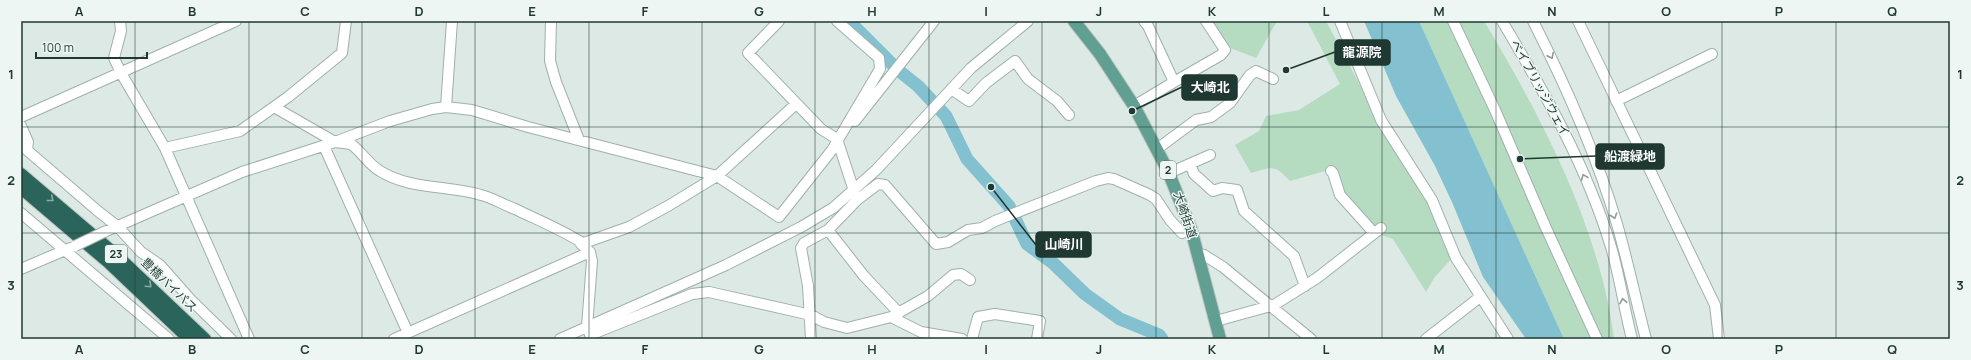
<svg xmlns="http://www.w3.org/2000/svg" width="1971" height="360" viewBox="0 0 1971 360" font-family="Manrope,'Noto Sans JP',sans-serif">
  <rect width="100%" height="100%" fill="#dde9e4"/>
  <path fill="#b5dbc1" d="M1210,21H1277L1256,58L1228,47Z
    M1307,21H1326L1379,121L1429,201L1453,257L1434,278L1426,292L1393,239L1378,234L1343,196L1332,169L1290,181C1274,164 1273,167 1251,173L1235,145L1259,131L1266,116L1299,110L1340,84Z
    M1419,21H1484C1541,116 1600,228 1614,339H1564Z"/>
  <path fill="#83c1d0" d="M1364,21H1419L1564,339H1526L1483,277L1452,202L1435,166L1396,96Z"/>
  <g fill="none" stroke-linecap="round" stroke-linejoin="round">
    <path stroke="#83c1d0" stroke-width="13" d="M849,21L898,70L918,86L946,116L967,159L1009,206L1027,244L1053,263L1085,294L1120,319L1159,335L1162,339"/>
    <defs>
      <path id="minor" d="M120,21L121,31L114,58L121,73L165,148L249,339
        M551,21L550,61L556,82L579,140
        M779,21L748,53L821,129L837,139L857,200L828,230L804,243L801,248L808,286L811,339
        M1340,21L1381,120L1432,200L1456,258L1508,339
        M1453,21L1495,110L1546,228L1597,339
        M1502,21C1545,93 1587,167 1611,247C1620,277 1624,309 1632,339
        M1533,21C1566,86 1596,153 1617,224C1628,262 1636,301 1646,339
        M1578,21L1715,305L1719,339
        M1174,82L1221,55L1225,50L1206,21
        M951,89L969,101L986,83L1015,61L1028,79L1057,101L1069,115
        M1616,101L1712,54
        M1134,106L1174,82L1148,26L1144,21
        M274,107L335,142L351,144C362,152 368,164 380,171C410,190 449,185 481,195C493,198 504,205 515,209C538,220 560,229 581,242V244L590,252L592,261L587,327L592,339
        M446,107L452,21
        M21,117L236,21
        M855,121L934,21
        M21,126L28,142L27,149
        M21,145L99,212L117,226L141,252L160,265L191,300L231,339
        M324,146L408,333
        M165,148L240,131L288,97L342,53L346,21
        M1157,149L1196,120L1211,117L1230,103L1250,75L1256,71L1273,79
        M1190,164L1194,174L1213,191L1222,188L1237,190L1244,211L1294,256L1305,286
        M1331,171L1333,173L1340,195L1374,233
        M1169,173L1210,155
        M857,200L878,184L885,185L936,244L948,242L968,230L982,228L995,221L1096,181L1108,178L1114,179L1150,195L1156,199L1170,220L1182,233L1191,229
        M21,213L169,339
        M828,230L864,276L899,313
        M104,232L242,172L335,142L390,121L432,109L446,107L472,110L528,127L717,176L779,217L832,150L880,69L879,58L837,21
        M581,244L629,227L668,206L717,176L796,104
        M1197,253L1204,255L1223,267L1311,339
        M21,269L70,248
        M891,317L921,332L962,339
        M1216,321L1274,305L1317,278L1381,228
        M590,335L692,294L709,292L811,315L824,322L847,328L891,317L928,296L953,275L961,274L970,280
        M394,339L590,252
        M560,339L726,265L801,227L833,208L876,170L971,68L1028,21
        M972,339L978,317L995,314L1040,321L1037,339
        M1426,339L1480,297"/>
      <path id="major" d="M1074,21L1100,54L1134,106L1168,171L1191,229L1220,339"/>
      <path id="highway" d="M21,174L115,254L205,339
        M21,188L108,262L189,339"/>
    </defs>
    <use href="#minor" stroke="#a0b0ab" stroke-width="12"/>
    <use href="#major" stroke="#bcc3c2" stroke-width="14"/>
    <use href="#highway" stroke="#bcc3c2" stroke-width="14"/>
    <use href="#minor" stroke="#fff" stroke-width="10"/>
    <use href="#major" stroke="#619f92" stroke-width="12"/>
    <use href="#highway" stroke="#2b645b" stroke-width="12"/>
    <defs>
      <path id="minor-bridge" d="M75,246L104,232"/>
    </defs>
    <use href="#minor-bridge" stroke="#a0b0ab" stroke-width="12" stroke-linecap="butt"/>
    <use href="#minor-bridge" stroke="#fff" stroke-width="10"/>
  </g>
  <defs><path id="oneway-chevron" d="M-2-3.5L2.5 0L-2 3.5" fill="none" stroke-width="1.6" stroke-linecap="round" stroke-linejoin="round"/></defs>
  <g stroke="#8f9c98">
    <use href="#oneway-chevron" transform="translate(1551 56) rotate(63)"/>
    <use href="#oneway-chevron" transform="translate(1584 177) rotate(-112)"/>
    <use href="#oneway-chevron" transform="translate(1614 216) rotate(71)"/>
    <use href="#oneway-chevron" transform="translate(1623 301) rotate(-101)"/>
  </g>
  <g stroke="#8cada6">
    <use href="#oneway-chevron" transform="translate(51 199) rotate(39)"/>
    <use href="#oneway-chevron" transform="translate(149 285) rotate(43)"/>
  </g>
  <path fill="none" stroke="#1f3832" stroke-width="1" stroke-opacity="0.55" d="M135,21V339M249,21V339M362,21V339M475,21V339M589,21V339M702,21V339M815,21V339M929,21V339M1042,21V339M1156,21V339M1269,21V339M1382,21V339M1496,21V339M1609,21V339M1722,21V339M1836,21V339M21,127H1950M21,233H1950"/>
  <g text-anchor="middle" stroke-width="3" stroke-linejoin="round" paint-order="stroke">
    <g fill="#edf6f2" stroke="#5d716c" stroke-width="1">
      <rect x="1160" y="161" width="16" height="18" rx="3"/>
      <rect x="105" y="245" width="22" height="18" rx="3"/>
    </g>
    <g font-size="11" font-weight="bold" fill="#1f3832">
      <text x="1168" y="174">2</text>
      <text x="116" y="258">23</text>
    </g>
    <g font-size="12" fill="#1f3832" stroke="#edf6f2">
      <text transform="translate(1540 88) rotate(61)" y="4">ベイブリッジウェイ</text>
      <text transform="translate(1185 215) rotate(71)" y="4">大崎街道</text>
      <text transform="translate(169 285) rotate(44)" y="4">豊橋バイパス</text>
    </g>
  </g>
  <path fill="none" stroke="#1f3832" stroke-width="1.5" d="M1286 70L1335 52M1132 111L1182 87M1520 159L1596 156M991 187L1036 245"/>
  <g fill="#1f3832" stroke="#edf6f2" stroke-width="1.5">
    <circle cx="1286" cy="70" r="4"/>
    <circle cx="1132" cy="111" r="4"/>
    <circle cx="1520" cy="159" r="4"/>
    <circle cx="991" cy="187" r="4"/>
  </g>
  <g fill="#1f3832" stroke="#1f3832" stroke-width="1.5">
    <rect x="1335" y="40" width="55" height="25" rx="4"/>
    <rect x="1182" y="75" width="55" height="25" rx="4"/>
    <rect x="1596" y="144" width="68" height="25" rx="4"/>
    <rect x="1036" y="232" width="55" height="25" rx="4"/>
  </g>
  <g font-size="13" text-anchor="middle" font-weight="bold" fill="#fff">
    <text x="1362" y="57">龍源院</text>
    <text x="1210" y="92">大崎北</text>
    <text x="1630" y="161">船渡緑地</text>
    <text x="1064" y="249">山崎川</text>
  </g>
  <rect width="1971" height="360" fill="none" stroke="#edf6f2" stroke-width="44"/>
  <path d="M36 52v6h111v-6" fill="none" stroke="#1f3832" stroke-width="2"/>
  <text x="42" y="52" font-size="12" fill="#1f3832" stroke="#edf6f2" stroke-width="3" paint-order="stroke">100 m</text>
  <rect x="22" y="22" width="1927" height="316" fill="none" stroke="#1f3832" stroke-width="1.5"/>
  <g font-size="13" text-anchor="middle" font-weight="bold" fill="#1f3832">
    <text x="79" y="16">A</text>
    <text x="192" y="16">B</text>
    <text x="305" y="16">C</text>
    <text x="419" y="16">D</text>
    <text x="532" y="16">E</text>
    <text x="645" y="16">F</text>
    <text x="759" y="16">G</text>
    <text x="872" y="16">H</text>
    <text x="986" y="16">I</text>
    <text x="1099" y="16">J</text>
    <text x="1212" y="16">K</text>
    <text x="1326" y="16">L</text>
    <text x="1439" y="16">M</text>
    <text x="1552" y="16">N</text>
    <text x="1666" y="16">O</text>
    <text x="1779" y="16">P</text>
    <text x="1892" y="16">Q</text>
    <text x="11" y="79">1</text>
    <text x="1960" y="79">1</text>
    <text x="11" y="185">2</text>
    <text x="1960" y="185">2</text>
    <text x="11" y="290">3</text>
    <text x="1960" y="290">3</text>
    <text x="79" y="354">A</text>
    <text x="192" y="354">B</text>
    <text x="305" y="354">C</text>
    <text x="419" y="354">D</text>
    <text x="532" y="354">E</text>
    <text x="645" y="354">F</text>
    <text x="759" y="354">G</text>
    <text x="872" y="354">H</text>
    <text x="986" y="354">I</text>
    <text x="1099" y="354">J</text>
    <text x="1212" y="354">K</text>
    <text x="1326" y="354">L</text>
    <text x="1439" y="354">M</text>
    <text x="1552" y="354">N</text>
    <text x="1666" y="354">O</text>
    <text x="1779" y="354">P</text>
    <text x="1892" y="354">Q</text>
  </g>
</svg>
